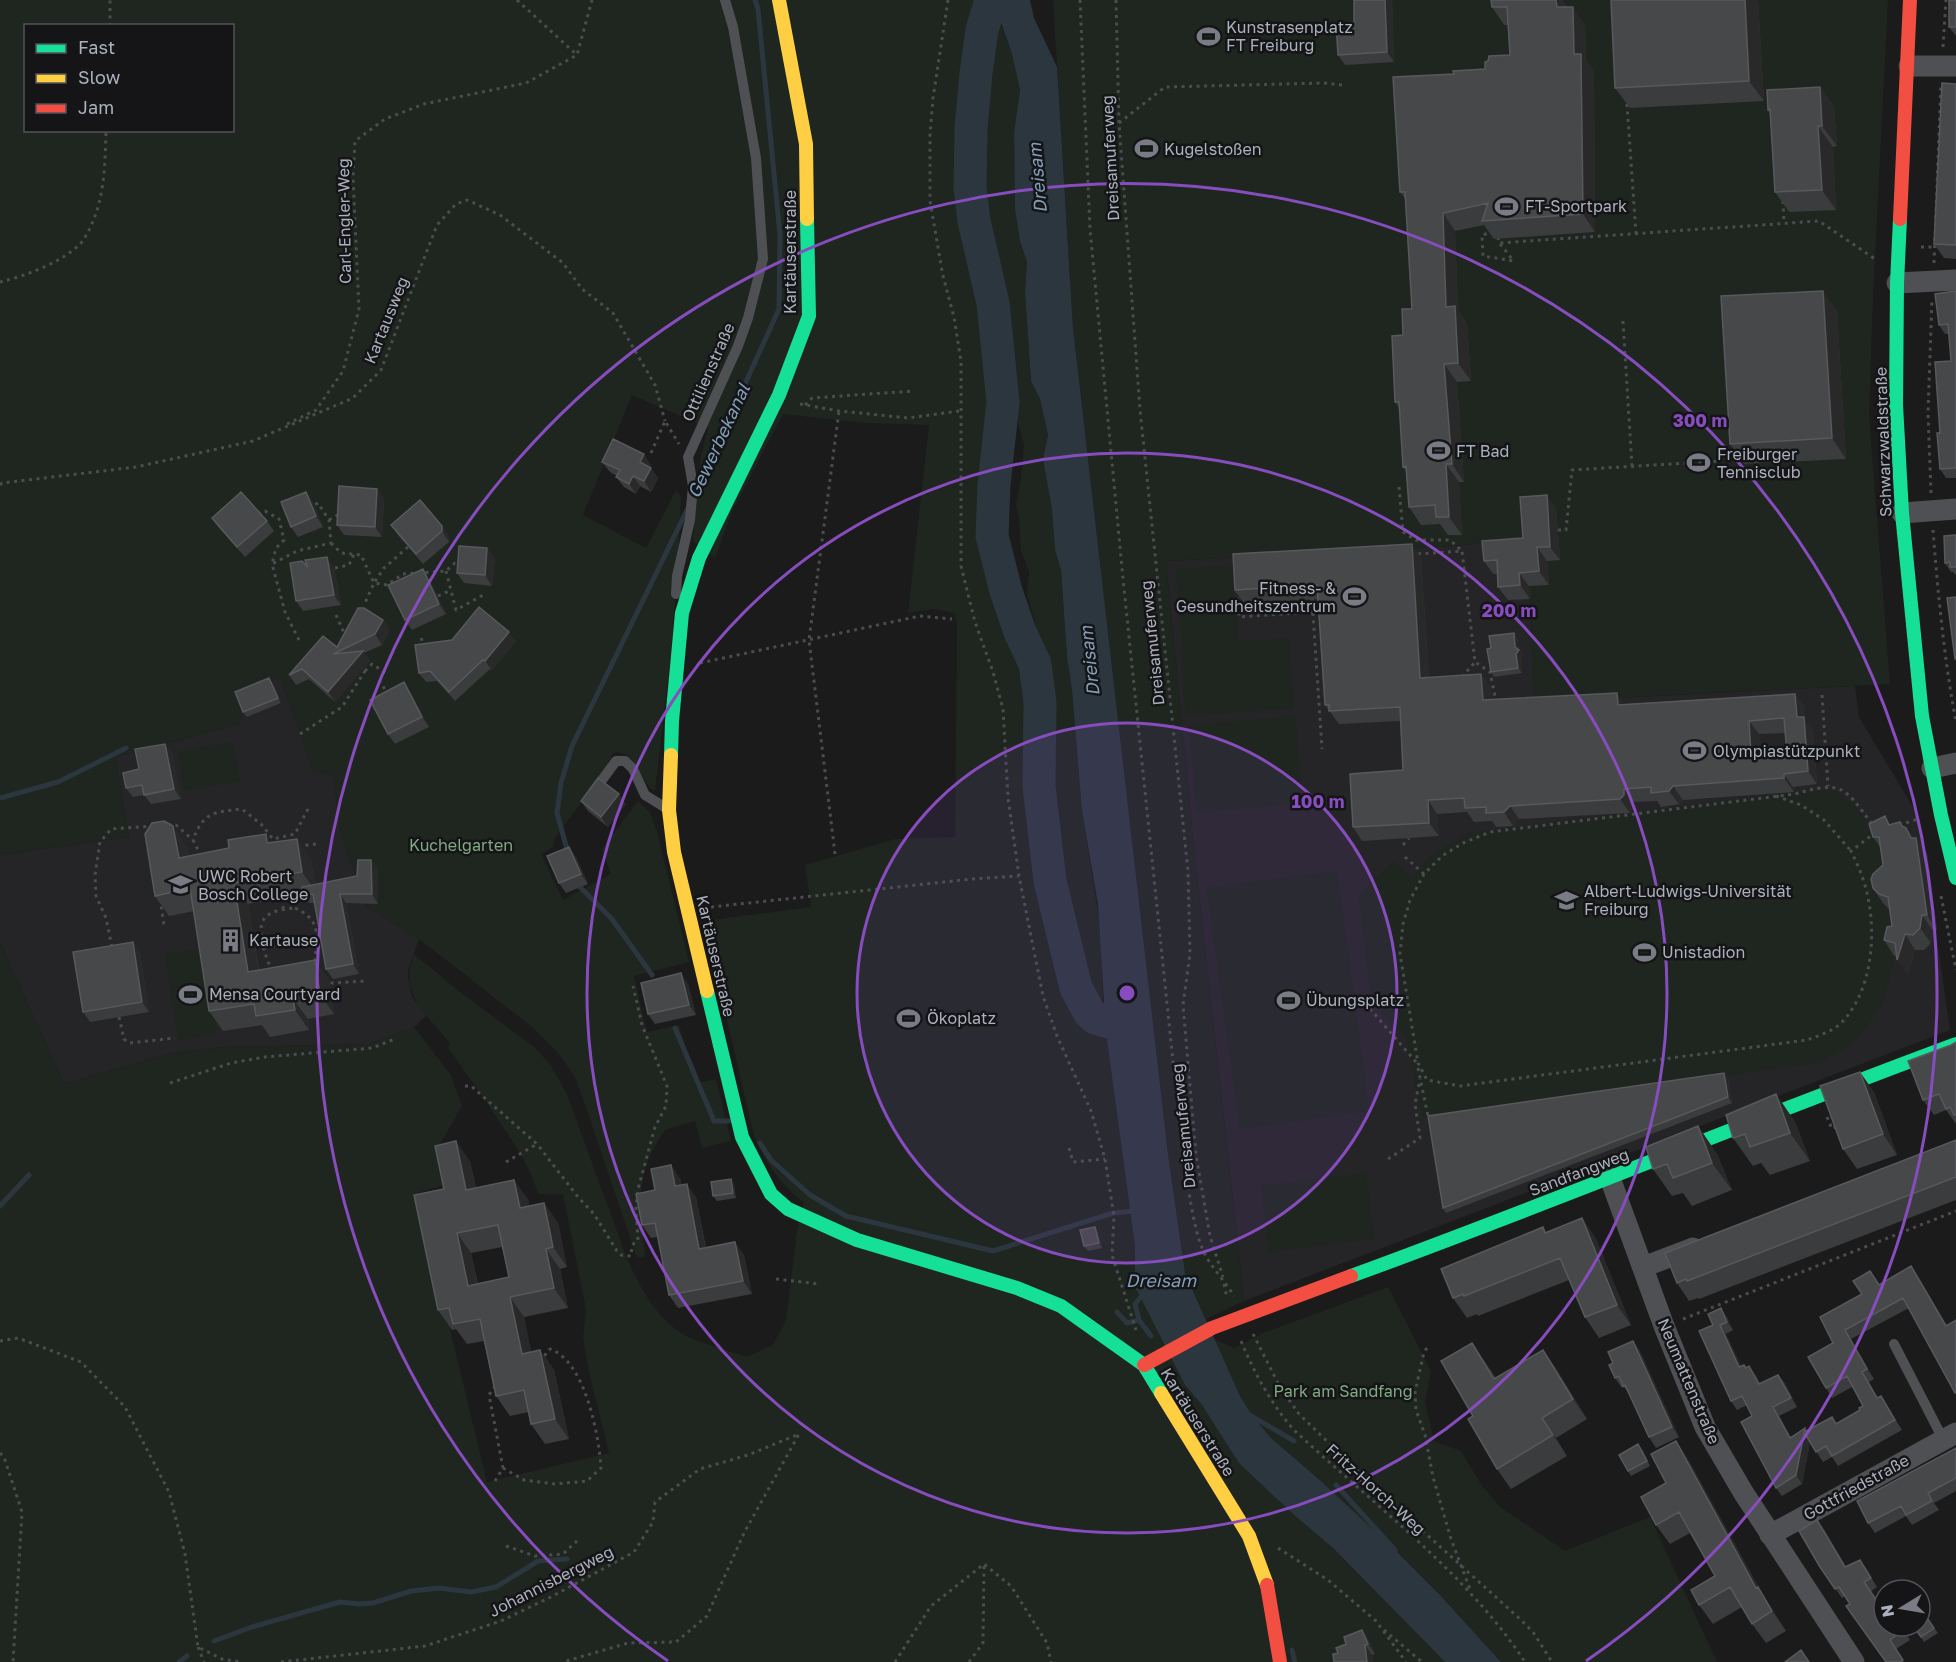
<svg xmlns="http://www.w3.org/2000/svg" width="1956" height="1662" viewBox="0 0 1956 1662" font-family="'Golos Text',sans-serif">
  <rect width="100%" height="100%" fill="#1b1b1b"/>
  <path fill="#252527" d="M1514,540L1529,586L1535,702L1855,686L1859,717L1920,819L1950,1030L1244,1301L1196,870L1166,561L1454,546Z
    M280,677L314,772L333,774L341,834L368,908L419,939L408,970V978L412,997L427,1015L414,1027L369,1044L224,1047L173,1053L64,1084L0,943V855L129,837L115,757L240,724L241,693Z"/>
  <path fill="#1e261f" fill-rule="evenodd" d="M0,0H982L970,33L962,184L988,326L996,385L986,509L985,537L989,566L1003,608L1014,631L1020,653L1040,880C1057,924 1055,1013 1106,1033L1135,1246V1288L1185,1385L1294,1515L1334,1549L1445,1662H0V943L64,1084L173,1053L224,1047L369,1044L414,1027L451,1075L462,1106L439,1146L445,1185L417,1193L487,1482L609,1453L588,1368L583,1338L586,1310L563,1194H538C530,1166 517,1148 501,1124C484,1098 466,1073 448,1048L450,1043C426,1013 398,995 414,954L460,992L534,1047L550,1064L567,1094L626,1256C640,1288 659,1325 693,1339C711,1346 729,1351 747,1357L773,1345L786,1320L797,1231L804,1203C778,1181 768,1167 754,1136L704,921L811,907L805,865L895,839L955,837L957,623L955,613L933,609L908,613L929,425L866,423L783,414L732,512L715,558L693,541L700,461L708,428L632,395L583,515L646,548L676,490L681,497L679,546L671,654L655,791C638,783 637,748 613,753L602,774L555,838L553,847L541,854L563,900L611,874L602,849L638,801L650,812L658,835L689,962L634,976L647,1032L679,1025L697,1083L716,1079L731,1141L702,1148L695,1121L665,1130C660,1138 654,1146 651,1154C636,1186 641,1222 645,1256L637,1258L582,1096L575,1077L559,1054L531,1026L419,939L368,908L341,834L333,774L314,773L280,677L241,693L240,724L115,757L129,837L0,855ZM26,26H232V130H26Z
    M1053,0H1888L1873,295L1869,416L1890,684L1535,702L1529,587L1514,540L1454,546L1166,561L1196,870L1244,1301L1206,1319L1185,1273L1168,1154L1073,328Z
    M998,18L1012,54L1020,90L1014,133L1015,210L1020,241L1027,262L1025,292L1031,381L1040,399L1048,435L1043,459L1052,510L1055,550L1061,570L1067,657L1072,690L1082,811L1101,933L1103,1006L1092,1008L1077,981L1068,943V929L1061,902L1049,784V752L1052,745L1054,726L1053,704L1037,645L1035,622L1027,595L1029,572L1021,551L1019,519L1016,505L1021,478L1024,445L1014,408L995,259L977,166L982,149L986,80L990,53L988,32Z
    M1233,565L1239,640L1182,645L1176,569Z
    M1289,638L1294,708L1186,716L1180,646Z
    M1295,716L1303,803L1197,812L1189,726Z
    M233,742L240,781L184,791L178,751Z
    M1834,789L1856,807L1880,839L1884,852L1883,903L1889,910L1894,911L1898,943L1883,1003L1856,1041L1819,1063L1422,1117L1406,1037L1379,1009L1370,990L1359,895L1394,861L1412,878L1429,857L1468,833L1771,795Z
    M1337,871L1369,1111L1240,1129L1207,888Z
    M204,948L217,1034L178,1040L165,954Z
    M1366,1173L1374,1239L1269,1252L1261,1186Z
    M1388,1287L1431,1371L1425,1401L1434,1441L1461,1451L1481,1484L1499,1506L1565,1551L1650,1517L1717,1662H1501L1441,1596L1322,1482L1270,1437L1252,1415L1240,1396L1214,1339L1234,1348L1263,1333Z"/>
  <path fill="#2c363e" d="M982,0H1030L1034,18L1057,67L1073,328L1168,1154L1185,1273L1240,1396L1252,1415L1270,1437L1322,1482L1395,1550L1441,1596L1501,1662H1445L1334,1549L1294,1515L1239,1463L1202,1405L1185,1385L1135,1287V1246L1106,1033L1098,904L1082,811L1072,690L1067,657L1061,570L1055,550L1052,510L1043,459L1048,435L1040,399L1031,381L1025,292L1027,262L1020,241L1015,210L1014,133L1020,90L1012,54L1001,23L982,2Z"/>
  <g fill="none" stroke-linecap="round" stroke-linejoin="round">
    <path stroke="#2c363e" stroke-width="5" d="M696,492L779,309L780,235L758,9L755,0
      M0,798L58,782L126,748
      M568,853L557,813L561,783L572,746L688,508
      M580,887L612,919L652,975
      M675,1028L714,1121H729
      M760,1143L771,1160L810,1195L846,1216L993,1251L1113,1213L1135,1211
      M0,1206L29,1175
      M1144,1293L1135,1304L1139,1320L1151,1336
      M1117,1312L1127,1323L1139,1320
      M1248,1414L1294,1441
      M1336,1485L1395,1550L1391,1554
      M214,1641L252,1627L340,1602L359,1604L373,1603L411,1591L439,1588L471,1592L496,1587L538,1561L567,1559
      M1292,1650L1295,1662
      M179,1662L187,1656"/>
    <path stroke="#2c363e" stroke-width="33" d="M991,0L982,30L976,73L971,129L970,188L974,221L993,303L1003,402L994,485L992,536L1006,591L1020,632L1035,664L1040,702L1039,786L1050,881L1076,988L1089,1012L1095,1018L1131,1028"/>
    <path stroke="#4b4c4f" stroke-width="3" stroke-dasharray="3 4.5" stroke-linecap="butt" d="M517,0L577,55
      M948,0L933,98L930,134V201L943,276L954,317L961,361V566L975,622L993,672L1003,709L1008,798L1019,876L1043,996L1057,1036L1091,1111L1105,1159L1114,1216L1112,1255L1136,1330
      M1080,0L1090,229L1123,579L1183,1158C1189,1186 1193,1235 1207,1258C1215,1271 1226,1283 1234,1296
      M1116,0L1119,123L1140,410L1188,871L1190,954L1183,1005L1196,1155L1210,1236L1223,1277
      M110,26V0
      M1943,47L1946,0
      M1627,104L1636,234
      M1119,123L1165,87L1324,83L1342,85
      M1783,201L1784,223
      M1494,232L1482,235L1483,256L1514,261
      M1498,237L1499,243L1819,221L1875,259
      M1500,244L1513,260
      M1921,247H1934
      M1934,263L1941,83
      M0,282C25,276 60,263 79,245C83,242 86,235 89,230C105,198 105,165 106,130
      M1623,321L1632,466
      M800,404L839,411L908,418L959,411
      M805,405L812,398L913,391
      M287,424L316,410L343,371L359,309L353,177L355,141L385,119L424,104L526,83L577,55L592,0
      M651,453L665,421L679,444
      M0,485L2,483L136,467L253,441L353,398L381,370L437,225L456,204L467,200L500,215L563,263L582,289L613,313L655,385L665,421
      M1399,487L1403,532L1416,540H1450L1461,550
      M1931,493L1928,413L1932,299
      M258,514L265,511L279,519L284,540L276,548L272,564
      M329,520L341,513
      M1558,530H1566L1572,470L1720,461
      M1933,530C1938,594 1944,658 1956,722
      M331,543L341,553L361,555L374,583L365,603
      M408,547L384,568L374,583L387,585L403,574L446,571L455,563L461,564
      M1418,554L1462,551L1475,662L1490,672L1496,701
      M335,568L349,565L354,554
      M446,571L456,610L483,595
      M1237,590L1239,617L1313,612
      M438,596L451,590
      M1312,598L1322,749
      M336,615L345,635
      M421,638L425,647
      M299,640L285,612L272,564L297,551L331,543L329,520L318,503L314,505
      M700,663L920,616L952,619
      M365,671L372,664L386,673
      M1462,677L1475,662
      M379,680L388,694
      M1822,695L1828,786
      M300,734L342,707L365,671L361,665
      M1776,796L1801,805L1824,820L1851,851
      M1872,824C1844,787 1843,780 1795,794L1490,832L1463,843L1442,856L1424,874L1410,900L1403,924L1400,954L1418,1063L1427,1080L1460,1086L1807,1040C1818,1036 1831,1032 1840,1024C1870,995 1876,942 1869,903C1866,884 1859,867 1851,851L1876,832
      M168,825H176L193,840
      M1899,825L1918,819
      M1403,845L1409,838
      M298,846L317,844
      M835,854L809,640L839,411
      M201,856L193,840C203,812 214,812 242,809L261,824L273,839L295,834L310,805
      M1405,857L1424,874
      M1941,896L1956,970
      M160,899L164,925
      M711,907L972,879L1019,876
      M295,908C316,918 318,928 316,951C315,959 315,966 313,974L293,978L276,977C268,966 255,931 264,919C271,910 285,909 295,908Z
      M283,909L284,897
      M112,947L106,918L96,896L95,875L100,842L111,829L153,826
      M264,948L318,938
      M325,978L330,980L332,983L366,981
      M1365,1003L1416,1062
      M119,1017L124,1039L129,1043L175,1038
      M1418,1068L1428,1116L1430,1119
      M170,1083L231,1063L265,1057L372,1048L395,1039
      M465,1086H471L537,1144L578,1197L594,1214L617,1251L621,1255L631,1256L632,1245L638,1240L636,1209L638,1189L655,1127L666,1106L667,1086L642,1025L633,986
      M1827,1117L1832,1129L1837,1126
      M1069,1148L1073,1162L1105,1159
      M1388,1159L1420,1138L1415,1104L1420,1079
      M506,1162L537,1144
      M776,1279L819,1284
      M1224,1284L1227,1298
      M1683,1319L1956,1211
      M1253,1334L1280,1387L1299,1414L1372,1485L1520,1619L1533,1632L1552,1662
      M0,1341L18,1338L81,1362L125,1407L169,1492L185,1554L198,1647L222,1659L241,1662
      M1241,1341C1255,1374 1270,1402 1293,1429C1371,1503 1466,1572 1525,1662
      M1427,1348L1424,1352L1415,1392L1416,1410L1425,1435L1433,1477L1451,1539L1471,1592
      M0,1453L4,1457L22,1512L13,1662
      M503,1468L524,1480L555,1484L587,1481L601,1468C599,1435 585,1361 550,1349L546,1353L544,1358
      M495,1481L503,1468L489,1395L495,1386
      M506,1546L535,1556L563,1554L580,1538
      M1278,1548L1328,1580L1376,1621L1406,1662
      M1384,1630L1422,1662
      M198,1647L204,1662
      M281,1662L425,1646L501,1621L551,1597L634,1552L653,1522L655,1502L700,1469L748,1455L799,1434L744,1533L707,1616L676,1642L628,1643L563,1662
      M895,1662L931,1606L984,1564L1011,1586L1047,1643L1051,1662
      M969,1662L983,1643L984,1564"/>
    <path stroke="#4f5054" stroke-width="10" d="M676,594L677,576L690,520L693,486L688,457L738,346L748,318L763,259L756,158L733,27L725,0
      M594,791L616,761H625L633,769L645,795L666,808
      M1894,1344L1943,1439"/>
    <path stroke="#4f5054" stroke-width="21" d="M1909,66H1956
      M1897,283L1956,280
      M1902,513L1956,509
      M1932,768L1956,763
      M1610,1178L1664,1326L1705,1427L1743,1492L1854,1662
      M1643,1267L1693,1248
      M1770,1535L1956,1433"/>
    <path stroke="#16e098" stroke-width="14" d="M1900,219L1897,283L1896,405L1902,513L1922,716L1941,815L1956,878
      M671,755L672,721L682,613L699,558L779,395L809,316L807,219
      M707,991L742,1137L771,1194L788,1209L857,1240L1017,1288L1061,1306L1144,1365L1161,1393
      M1351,1276C1554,1202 1753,1119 1956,1044"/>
    <path stroke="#ffcf43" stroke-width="14" d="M779,0L806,144L807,219
      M671,755L669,810L674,852L707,991
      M1161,1393L1249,1536L1267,1585"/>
    <path stroke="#f24e42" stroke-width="14" d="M1900,219L1910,0
      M1144,1365L1212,1328L1351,1276
      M1267,1585L1280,1662"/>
  </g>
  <path fill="#3b3c3d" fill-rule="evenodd" d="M1354,0H1392L1394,62L1345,65L1338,55L1354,22Z
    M1491,0H1562L1567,7L1585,25L1586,61L1594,71L1595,232L1494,239L1484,225L1455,231L1458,310L1467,324L1471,381L1457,382L1464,482H1459L1462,535H1448L1440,524L1421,525L1409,507L1406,471L1403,467L1400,409L1395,402L1403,335L1412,309L1406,200L1400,192L1454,74L1485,69L1488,61L1510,55L1508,25H1504L1492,7Z
    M1611,0H1758L1764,101L1630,108L1615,88Z
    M1956,0V36L1949,27Z
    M1956,84V259L1944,258L1934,244Z
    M1820,87L1834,107L1837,146L1833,147L1836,210L1789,212L1775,192L1770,114L1768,110Z
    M1956,291V478H1946L1940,469V433L1951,361L1949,334H1945L1939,325Z
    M1837,311L1846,459L1744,464L1730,444Z
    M602,462L651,465L650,467L658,478L651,492L640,486L636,494L624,487L616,477L617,476L610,472Z
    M377,489L384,499L382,537L344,535L337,525Z
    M306,492L313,502L323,527L298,537L291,527Z
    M1556,508L1560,560L1547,561L1549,585L1529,586L1530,599L1508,600L1498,587L1497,574H1493L1484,561L1523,538Z
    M212,518L267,521L274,531L245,557L219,528Z
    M391,525L442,526L449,536V542L423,564L398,535Z
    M1956,535V575L1953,572H1951L1945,563Z
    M1421,557L1429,678L1481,674L1491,688V700L1625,704L1795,694L1805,708V720L1813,731L1817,784L1793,787L1794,792L1683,800L1679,804L1661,807L1657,801L1633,802L1634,808L1630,813L1519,819L1513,826L1496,827L1492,821L1474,822L1467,812L1437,814L1439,836L1362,841L1353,827L1403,770L1400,721L1339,724L1325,705L1318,599L1244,604L1235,590ZM1785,733L1787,754L1760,756L1759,734Z
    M495,558L492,586L464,583L457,573Z
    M308,567H334L341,605L303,611L296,601Z
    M430,580L446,614L412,630L405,620Z
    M383,620L390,630L382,645L364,653L370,661L335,702L309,679L296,685L289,675Z
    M1517,638L1519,649L1523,655L1520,659L1522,673L1494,677L1491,672V648Z
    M516,641L492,670L490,669L455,701L437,681L426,682L419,673Z
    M273,683L281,703L247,717L243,712Z
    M411,693L429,727L395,744L388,734Z
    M172,753L181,799L151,804L144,795L133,797L126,788L139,769Z
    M581,801L626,804L608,827L588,811Z
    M1891,825L1906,828L1913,838H1916L1927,853L1937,930L1933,931L1931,943L1924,950H1915L1908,975L1897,956H1894L1884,940L1892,926L1890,910L1883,903L1873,888L1883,865L1881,848L1873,837Z
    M272,842L311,859L315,885L357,876L378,869V904L346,903L359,974L333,979L326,969L314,903H309L303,894L248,904L259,970L329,980L334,1014L308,1019L309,1030L270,1037L262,1025L223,1031L209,1011L194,911L169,916L155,896L187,847L189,856Z
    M569,847L576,857L588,884L566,893L559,883Z
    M133,942L140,953L149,1012L90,1022L83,1012Z
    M688,984L696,1015L655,1024L648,1014Z
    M1956,1042V1124L1946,1110L1934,1115L1923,1100L1951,1045Z
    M1724,1073L1728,1078L1732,1103L1446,1213L1443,1208Z
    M1874,1092L1897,1155L1857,1169L1843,1149Z
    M1776,1094L1795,1122L1810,1161L1770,1175L1761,1163L1753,1166L1733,1138Z
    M1698,1126L1717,1154L1732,1190L1692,1206L1683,1193L1672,1196L1653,1169Z
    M1956,1140V1200L1699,1299L1698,1298L1689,1301L1677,1283Z
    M470,1161L476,1188L528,1199L529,1206L544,1203L558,1223L567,1267L560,1269L568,1308L524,1317L531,1352L540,1350L554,1370L569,1439L545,1444L531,1424L529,1412L510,1416L496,1396L484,1341L467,1344L456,1329L452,1330L438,1310L444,1189ZM502,1247L509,1277L478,1284L471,1253Z
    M680,1178L681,1185L696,1197L706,1248L744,1255L752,1294L678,1308L669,1295L658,1237L651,1238L642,1225L655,1190Z
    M731,1179L734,1184L736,1198L717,1201L713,1196Z
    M1582,1218L1596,1239L1631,1325L1599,1338L1585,1317L1569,1280L1478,1316L1477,1314L1467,1318L1453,1298L1543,1227L1547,1233Z
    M1098,1232L1102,1248L1088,1251L1084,1246Z
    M1911,1266L1918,1276L1956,1392L1909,1308L1851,1339L1874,1379L1869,1382L1878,1398L1887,1406L1902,1430L1838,1466L1832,1457L1823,1462L1810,1442L1802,1484L1782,1496L1776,1488L1752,1416L1747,1405L1737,1410L1731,1401L1713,1325L1727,1317L1733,1330L1726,1334L1741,1366L1746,1368L1756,1375L1760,1384L1778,1375L1785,1383L1797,1407L1779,1416L1791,1437L1805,1428L1807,1431L1832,1417L1837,1424L1860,1410L1863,1406L1852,1387L1832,1398L1826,1388L1833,1343L1880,1285Z
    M1633,1341L1640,1351L1679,1437L1656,1448L1649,1437L1630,1395L1624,1387L1622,1388L1615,1378L1613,1363Z
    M1543,1350L1557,1370L1587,1419L1556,1438L1567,1456L1511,1489L1497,1469L1473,1416L1486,1363L1496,1378Z
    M1676,1441L1689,1461L1763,1595L1786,1631L1766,1643L1752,1624L1742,1607L1713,1624L1699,1605L1715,1576L1690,1533L1670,1544L1656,1525Z
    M1956,1448V1491L1934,1503L1939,1510L1912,1525L1906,1516L1875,1533L1868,1523Z
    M1642,1449L1650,1466L1631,1476L1628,1471Z
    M1824,1529L1846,1567L1866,1569L1877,1587L1870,1592L1884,1626H1901L1910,1640L1896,1649L1904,1662H1886L1845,1596L1842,1598L1820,1567Z
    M1925,1615L1938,1633L1924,1642L1913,1626Z
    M1362,1630L1369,1640L1375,1654L1372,1655L1373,1662H1334L1338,1653Z"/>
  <path fill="#292929" d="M1385,0H1392L1394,62L1387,52Z
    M1556,0H1562L1567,8L1557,7Z
    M1745,0H1758L1764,101L1749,81Z
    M1573,7L1585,25L1586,61L1594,71L1595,232L1583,214L1574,54Z
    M1820,87L1834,107L1837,146L1822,126Z
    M1818,126L1833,147L1836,210L1822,190Z
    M1443,213L1455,231L1458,310L1467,324L1471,381L1458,363L1446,307Z
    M1823,291L1837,311L1846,459L1832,438Z
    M1444,364L1457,382L1464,482L1452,464Z
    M644,454L651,465L647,472L640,462Z
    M1446,464L1459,482L1462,535L1449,517Z
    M651,468L658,478L651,492L644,481Z
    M633,476L640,486L636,494L629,484Z
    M377,489L384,499L382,537L375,527Z
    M306,492L313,502L323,527L316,516Z
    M1547,495L1556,508L1560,560L1550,547Z
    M442,526L449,536V542L442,531Z
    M1412,544L1421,557L1430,692L1420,678Z
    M1537,547L1547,561L1549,585L1539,571Z
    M487,548L495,558L492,586L485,575Z
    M327,557L334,567L341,605L334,595Z
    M423,569L430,580L446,614L439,604Z
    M1519,573L1529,586L1530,599L1520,585Z
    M383,620L390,630L382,645L375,634Z
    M509,632L516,641L492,670L485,661Z
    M1514,633L1517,638L1519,651V650L1523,655L1520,659L1522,673L1518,668Z
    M363,651L370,661L335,702L328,692Z
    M1481,674L1491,688L1493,714L1483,700Z
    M269,678L273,683L281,703L278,698Z
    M404,682L411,693L429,727L422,717Z
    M1617,693L1626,707L1618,705Z
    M1795,694L1805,708V720L1813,731L1817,784L1808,771L1797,717Z
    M1749,721L1759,734L1761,770L1751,756Z
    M165,744L172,753L181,799L174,789Z
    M1784,774L1793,787L1794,792L1784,778Z
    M1673,786L1683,800L1679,804L1669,791Z
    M1624,789L1633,802L1634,808L1630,813L1620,799Z
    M619,794L626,804L608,827L601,817Z
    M1428,800L1437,814L1439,836L1429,823Z
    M1510,806L1519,819L1513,826L1504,812Z
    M173,826L187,847L193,878L179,858Z
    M1906,828L1917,844L1916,838L1927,853L1937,930L1927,915L1911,838Z
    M266,834L280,854L267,843Z
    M297,839L311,859L316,892L302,872Z
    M569,847L576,857L588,884L581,874Z
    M371,860L378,869V904L372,894Z
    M234,883L248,904L262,992L248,972Z
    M340,894L346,903L359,974L353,964Z
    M1922,915L1933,931L1931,943L1920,928Z
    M1905,934L1915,950L1908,975L1897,960Z
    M133,942L140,953L149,1012L142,1002Z
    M315,960L329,980L334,1014L320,994Z
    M681,973L688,984L696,1015L689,1005Z
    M293,999L308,1019L309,1030L295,1010Z
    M1860,1072L1874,1092L1897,1155L1883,1134Z
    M1724,1073L1728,1078L1732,1103L1728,1097Z
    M1776,1094L1795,1122L1810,1161L1790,1133Z
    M1698,1126L1717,1154L1732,1190L1712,1163Z
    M456,1141L470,1161L480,1210L466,1190Z
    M671,1165L680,1178L684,1199L675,1186Z
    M731,1179L734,1184L736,1198L733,1193Z
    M514,1180L528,1199L534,1228L520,1208Z
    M687,1184L696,1197L708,1262L699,1249Z
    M544,1203L558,1223L567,1267L553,1247Z
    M1582,1218L1596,1239L1631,1325L1617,1305Z
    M1095,1227L1098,1232L1102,1248L1099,1243Z
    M457,1233L471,1253L482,1306L468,1286Z
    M735,1242L744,1255L752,1294L743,1281Z
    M546,1249L560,1269L568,1308L554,1288Z
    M1911,1266L1918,1276L1953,1335L1946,1326Z
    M510,1297L524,1317L536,1374L522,1354Z
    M1721,1308L1727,1317L1733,1330L1727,1322Z
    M1720,1325L1726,1334L1746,1376L1739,1367Z
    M1845,1330L1851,1339L1874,1379L1867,1369Z
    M1633,1341L1640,1351L1679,1437L1672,1427Z
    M1472,1343L1486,1363L1508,1399L1494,1379Z
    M540,1350L554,1370L569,1439L555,1419Z
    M1543,1350L1557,1370L1587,1419L1573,1399Z
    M1749,1366L1756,1375L1765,1393L1759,1384Z
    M1778,1375L1785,1383L1797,1407L1791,1398Z
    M1773,1407L1779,1416L1796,1446L1790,1438Z
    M1542,1418L1556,1438L1567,1456L1553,1435Z
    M1805,1428L1811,1437L1802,1484L1796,1475Z
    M1676,1441L1689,1461L1763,1595L1786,1631L1756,1588Z
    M1817,1520L1824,1529L1852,1576L1845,1567Z
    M1362,1630L1369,1640L1375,1654L1368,1644Z
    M1365,1645L1372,1655L1373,1662H1367Z"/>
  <path fill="#47484a" stroke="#57595c" stroke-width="1.5" fill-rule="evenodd" d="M1354,0H1385L1387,52L1338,55L1336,24L1354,22Z
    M1491,0H1556L1557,7H1573L1574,54H1581L1583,214L1482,221L1488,203L1443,213L1446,307L1455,306L1458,363L1444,364L1452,464H1446L1449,517H1436L1435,505L1409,507L1406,466L1403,467L1399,402H1395L1392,336L1403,335L1402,309H1412L1405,192H1400L1393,77L1454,74L1453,71L1485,69V62L1488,61L1489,56L1510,55L1507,7H1492Z
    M1611,0H1745L1749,81L1615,88Z
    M1949,0H1956V27H1949Z
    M1942,83L1956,84V245L1934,244Z
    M1820,87L1822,126H1818L1822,190L1775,192L1770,109L1768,110L1767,90Z
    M1823,291L1832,438L1730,444L1721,296Z
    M1956,291V468L1940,469L1937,433H1940L1935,362L1951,361L1948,324L1939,325L1935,294Z
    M613,439L644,454L640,462L651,468L644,481L633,476L629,484L616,477L620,470L602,462Z
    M339,486L377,489L375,527L337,525Z
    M241,492L267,521L237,547L212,518Z
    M306,492L316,516L291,527L281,502Z
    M1547,495L1550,547H1537L1539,571L1519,573L1520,585L1498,587L1497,560L1484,561L1482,541L1523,538L1520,497Z
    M420,500L442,526V531L416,554L391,525Z
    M1956,535V567H1950V562L1945,563L1944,536Z
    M1412,544L1420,678L1481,674L1483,700L1617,693L1618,705L1795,694L1797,717H1804L1808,771L1784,774V778L1673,786L1669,791L1651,793V787L1624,789V795L1620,799L1510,806L1504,812L1486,813V807L1465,808L1464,798L1428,800L1429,823L1353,827L1350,774L1403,770L1400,707L1329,711V705H1325L1317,585L1235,590L1233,554ZM1784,718L1787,754L1751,756L1749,721Z
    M459,546L487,548L485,575L457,573Z
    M327,557L334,595L296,601L290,563L302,561L308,567L305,560Z
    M423,569L439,604L405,620L388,585Z
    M1956,597V659H1955L1947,598Z
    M479,607L509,632L485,661L483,660L449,692L430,671L419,673L415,645L452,640Z
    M358,608H364L383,620L375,634L333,654L363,651L328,692L302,669L289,675L323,636L337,647Z
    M1514,633L1515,647L1519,650L1516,654L1518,668L1491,672L1487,649L1491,648L1489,636Z
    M269,678L278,698L243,712L235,692Z
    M404,682L422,717L388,734L370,700Z
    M165,744L174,789L144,795L142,785L126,788L123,773L139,769L135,749Z
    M598,778L619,794L601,817L581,801Z
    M1885,816L1889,825L1900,822L1902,826L1906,828L1911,838H1916L1927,915H1922L1920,928L1913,935L1905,934L1897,960L1895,943L1884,940L1887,927L1892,926L1888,897L1879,894L1873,888L1871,879L1873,874L1883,865L1879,837H1873L1869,824Z
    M164,821L173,826L179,858L229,848L228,840L266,834L267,843L297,839L302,872L234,883L248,972L315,960L320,994L293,999L295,1010L256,1016L254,1004L209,1011L190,888L155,896L145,834L152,823Z
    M569,847L581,874L559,883L547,856Z
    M358,860H371L372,894H340L353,964L326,969L313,894H303L302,887L357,876Z
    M133,942L142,1002L83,1012L73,952Z
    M681,973L689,1005L648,1014L641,983Z
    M1956,1042V1115H1954L1950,1107L1946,1109L1939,1094L1923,1100L1908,1061L1951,1045Z
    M1860,1072L1883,1134L1843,1149L1820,1086Z
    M1724,1073L1728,1097L1443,1208L1428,1116Z
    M1776,1094L1790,1133L1750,1147L1745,1134L1733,1138L1726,1115Z
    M1698,1126L1712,1163L1673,1178L1667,1164L1653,1169L1646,1147Z
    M1956,1140V1177L1687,1281L1686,1279L1677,1283L1665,1253Z
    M456,1141L466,1190L514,1180L520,1208L544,1203L553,1247L546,1249L554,1288L510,1297L522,1354L540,1350L555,1419L531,1424L524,1390L496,1396L480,1319L453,1324L449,1308L438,1310L414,1195L444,1189L435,1146ZM498,1225L509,1277L468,1286L457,1233Z
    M671,1165L675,1186L687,1184L699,1249L735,1242L743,1281L669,1295L655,1223L642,1225L636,1194L655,1190L651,1169Z
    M731,1179L733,1193L713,1196L711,1182Z
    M1582,1218L1617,1305L1585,1317L1560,1258L1464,1296L1463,1294L1453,1298L1441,1269L1543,1227L1545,1233Z
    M1095,1227L1099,1243L1084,1246L1080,1230Z
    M1911,1266L1946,1326L1956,1320V1392L1955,1393L1903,1298L1845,1330L1867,1369L1862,1372L1877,1398L1881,1396L1895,1420L1832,1456L1826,1446L1816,1452L1804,1432L1832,1417L1836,1424L1860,1410L1859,1408L1863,1406L1847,1376L1826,1388L1808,1357L1833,1343L1820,1317L1862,1294L1853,1281L1870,1271L1879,1285Z
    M1721,1308L1727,1322L1720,1325L1739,1367L1744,1365L1746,1368L1749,1366L1759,1384L1778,1375L1791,1398L1773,1407L1790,1438L1805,1428L1796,1475L1776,1488L1741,1422L1752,1416L1742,1396L1731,1401L1699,1331L1713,1325L1708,1314Z
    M1633,1341L1672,1427L1649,1437L1625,1385L1623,1386L1619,1376L1615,1378L1609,1365L1613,1363L1608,1352Z
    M1472,1343L1494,1379L1543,1350L1573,1399L1542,1418L1553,1435L1497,1469L1468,1419L1473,1416L1441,1361Z
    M1676,1441L1756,1588L1758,1587L1772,1611L1752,1624L1730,1587L1699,1605L1691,1590L1715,1576L1679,1512L1656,1525L1641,1497L1666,1483L1651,1454Z
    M1638,1444L1647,1461L1628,1471L1619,1455Z
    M1956,1448V1478L1928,1493L1932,1501L1906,1515L1901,1506L1868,1523L1857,1501Z
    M1817,1520L1845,1567L1860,1560L1871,1578L1864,1582L1884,1611V1626H1900L1903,1630L1890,1640L1903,1660L1900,1662H1886L1846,1606L1850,1604L1839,1587L1835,1589L1820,1567L1799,1531Z
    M1925,1615L1934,1628L1921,1637L1913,1626H1920V1618Z
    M1362,1630L1368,1644L1365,1645L1367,1662H1334L1333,1654L1338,1653L1336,1648L1346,1644L1344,1637Z
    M1801,1650L1809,1662H1785Z"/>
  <circle cx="1127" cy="993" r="270" fill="#874dbe" fill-opacity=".12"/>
  <g fill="none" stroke="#874dbe" stroke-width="3">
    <circle cx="1127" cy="993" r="270"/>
    <circle cx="1127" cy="993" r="540"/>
    <path d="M668 1661A810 810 0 1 1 1586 1661"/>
  </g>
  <defs>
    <symbol id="stadium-bare" viewBox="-9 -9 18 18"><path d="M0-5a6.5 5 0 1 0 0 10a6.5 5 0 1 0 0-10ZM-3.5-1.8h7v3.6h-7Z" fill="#797c84" stroke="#151517" stroke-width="2.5" paint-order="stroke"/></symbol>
    <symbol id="university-bare" viewBox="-9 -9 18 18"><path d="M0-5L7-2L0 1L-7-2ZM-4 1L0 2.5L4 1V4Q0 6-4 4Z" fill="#797c84" stroke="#151517" stroke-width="2.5" paint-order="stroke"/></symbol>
    <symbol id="building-bare" viewBox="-9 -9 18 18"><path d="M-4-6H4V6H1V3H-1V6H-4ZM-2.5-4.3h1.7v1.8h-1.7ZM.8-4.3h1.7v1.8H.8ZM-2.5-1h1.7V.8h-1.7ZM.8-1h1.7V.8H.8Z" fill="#797c84" stroke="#151517" stroke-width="2.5" paint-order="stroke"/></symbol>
  </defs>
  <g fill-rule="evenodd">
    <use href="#stadium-bare" x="1192" y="20" width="33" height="33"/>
    <use href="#stadium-bare" x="1130" y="132" width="33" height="33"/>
    <use href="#stadium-bare" x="1490" y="190" width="33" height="33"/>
    <use href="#stadium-bare" x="1422" y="434" width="33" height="33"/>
    <use href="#stadium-bare" x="1682" y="446" width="33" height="33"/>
    <use href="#stadium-bare" x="1338" y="580" width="33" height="33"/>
    <use href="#stadium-bare" x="1678" y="734" width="33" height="33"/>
    <use href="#university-bare" x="164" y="868" width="33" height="33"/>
    <use href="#university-bare" x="1550" y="884" width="33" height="33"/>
    <use href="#building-bare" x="214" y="924" width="33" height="33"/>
    <use href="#stadium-bare" x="1628" y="936" width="33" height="33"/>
    <use href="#stadium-bare" x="174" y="978" width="33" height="33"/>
    <use href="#stadium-bare" x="1272" y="984" width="33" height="33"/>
    <use href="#stadium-bare" x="892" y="1002" width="33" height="33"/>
  </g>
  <g text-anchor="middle" stroke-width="5" stroke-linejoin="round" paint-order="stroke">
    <g font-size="16" fill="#abb1bd" stroke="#151517" text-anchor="start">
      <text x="1226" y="33">Kunstrasenplatz<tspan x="1226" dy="18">FT Freiburg</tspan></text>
      <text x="1164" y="155">Kugelstoßen</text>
      <text x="1525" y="212">FT-Sportpark</text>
      <text x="1456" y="457">FT Bad</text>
      <text x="1717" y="460">Freiburger<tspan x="1717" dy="18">Tennisclub</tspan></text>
      <text x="1336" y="594" text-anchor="end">Fitness- &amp;<tspan x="1336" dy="18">Gesundheitszentrum</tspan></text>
      <text x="1713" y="757">Olympiastützpunkt</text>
      <text x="198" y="882">UWC Robert<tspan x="198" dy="18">Bosch College</tspan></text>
      <text x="1584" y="897">Albert-Ludwigs-Universität<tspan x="1584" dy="18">Freiburg</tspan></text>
      <text x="249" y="946">Kartause</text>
      <text x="1662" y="958">Unistadion</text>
      <text x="209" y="1000">Mensa Courtyard</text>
      <text x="1306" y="1006">Übungsplatz</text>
      <text x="927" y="1024">Ökoplatz</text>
    </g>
    <g font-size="16" fill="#abb1bd" stroke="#151517">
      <text transform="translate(1110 158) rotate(-93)" y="6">Dreisamuferweg</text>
      <text transform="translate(344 221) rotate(-91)" y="6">Carl-Engler-Weg</text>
      <text transform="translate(790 252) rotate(-90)" y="6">Kartäuserstraße</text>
      <text transform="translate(386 320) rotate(-68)" y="6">Kartausweg</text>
      <text transform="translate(708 372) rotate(-66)" y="6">Ottilienstraße</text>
      <text transform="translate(1883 442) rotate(-92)" y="6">Schwarzwaldstraße</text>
      <text transform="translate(1152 643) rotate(-96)" y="6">Dreisamuferweg</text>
      <text transform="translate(716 956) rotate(77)" y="6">Kartäuserstraße</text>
      <text transform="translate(1183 1126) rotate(-96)" y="6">Dreisamuferweg</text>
      <text transform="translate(1579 1172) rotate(-21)" y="6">Sandfangweg</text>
      <text transform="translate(1689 1381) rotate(67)" y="6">Neumattenstraße</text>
      <text transform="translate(1198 1422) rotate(58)" y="6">Kartäuserstraße</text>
      <text transform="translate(1856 1487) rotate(-29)" y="6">Gottfriedstraße</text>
      <text transform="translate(1376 1489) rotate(42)" y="6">Fritz-Horch-Weg</text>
      <text transform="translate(551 1581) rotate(-27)" y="6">Johannisbergweg</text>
    </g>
    <g font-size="16" fill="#81a984" stroke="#151517">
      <text x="461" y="851">Kuchelgarten</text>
      <text x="1343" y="1397">Park am Sandfang</text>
    </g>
    <g font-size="18" font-style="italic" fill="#819fb9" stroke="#151517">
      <text transform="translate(1038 178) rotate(-95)" y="6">Dreisam</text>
      <text transform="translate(719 441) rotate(-65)" y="6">Gewerbekanal</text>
      <text transform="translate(1090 661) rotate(-96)" y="6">Dreisam</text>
      <text x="1161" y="1287">Dreisam</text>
    </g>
  </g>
  <circle cx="1127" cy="993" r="9" fill="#874dbe" stroke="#151517" stroke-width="3"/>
  <g font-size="18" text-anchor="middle" font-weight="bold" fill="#874dbe" stroke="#151517" stroke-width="5" stroke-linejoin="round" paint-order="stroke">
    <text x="1700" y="427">300 m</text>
    <text x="1509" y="617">200 m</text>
    <text x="1318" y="808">100 m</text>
  </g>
  <rect x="24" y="24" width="210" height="108" fill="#151517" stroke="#515359" stroke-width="1.5"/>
  <rect x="36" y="44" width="30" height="9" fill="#16e098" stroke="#515359" stroke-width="1.5"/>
  <text x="78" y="54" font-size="18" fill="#abb1bd">Fast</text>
  <rect x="36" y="74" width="30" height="9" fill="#ffcf43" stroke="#515359" stroke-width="1.5"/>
  <text x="78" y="84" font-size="18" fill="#abb1bd">Slow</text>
  <rect x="36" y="104" width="30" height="9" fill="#f24e42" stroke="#515359" stroke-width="1.5"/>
  <text x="78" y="114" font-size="18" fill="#abb1bd">Jam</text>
  <g transform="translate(1902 1608) rotate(259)"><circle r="28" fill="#151517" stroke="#515359" stroke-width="1.5"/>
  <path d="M0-4.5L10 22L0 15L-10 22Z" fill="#797c84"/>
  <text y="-9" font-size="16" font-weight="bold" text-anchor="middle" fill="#abb1bd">N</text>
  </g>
</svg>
